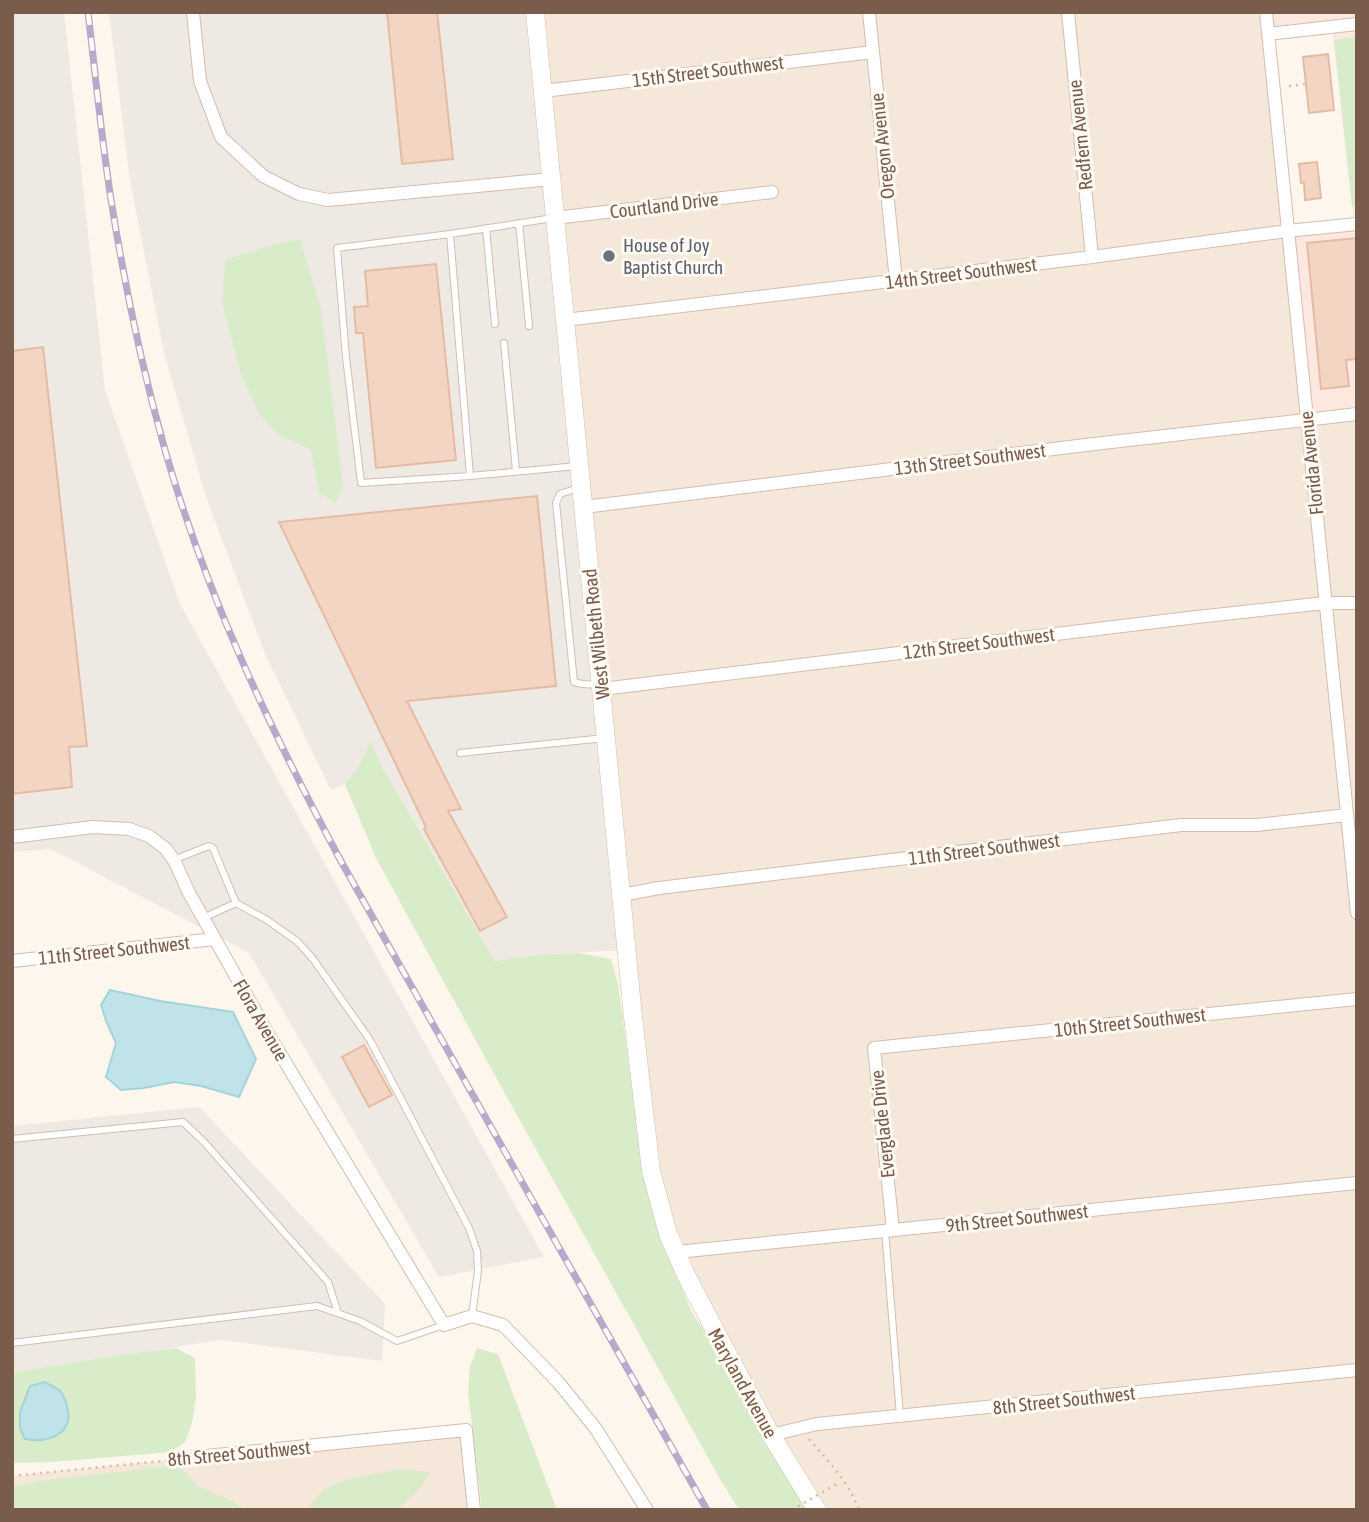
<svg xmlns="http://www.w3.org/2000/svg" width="1369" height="1522" viewBox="0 0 1369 1522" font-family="'Asap Condensed',sans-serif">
  <rect width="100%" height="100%" fill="#fdf6ec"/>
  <path fill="#f5e8da" d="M535,12H1265L1306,419L1357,414V1510H817L771,1435L656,1193Z
    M466,1430L474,1510H12V1476Z"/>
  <path fill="#fde8e0" d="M1266,12H1357V414L1306,419L1287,231L1354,223L1332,27L1268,34Z"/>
  <path fill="#efe9e4" d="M12,12H64L105,390L180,604L544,1257L439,1277L249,953L51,849L12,852Z
    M109,12H535L627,950L537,955L495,961L381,765L370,741L365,755L356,772L345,784L331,790L265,654L206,497L164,353L130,181Z
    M199,1107L385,1304L382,1361L221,1340L12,1373V1126Z"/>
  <path fill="#d8ecc9" d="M1357,37V206H1352L1334,40Z
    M300,240L321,308L343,484L336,503L319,493L311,450L279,435L260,415L241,374L222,302L225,260L282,242Z
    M370,740L381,765L495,961L537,955L578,953L611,959L618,984L640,1144L665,1245L691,1311L724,1362L807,1510H739L720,1479L498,1081L376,858L345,784C358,770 365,757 370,740Z
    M176,1348L195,1358L196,1398L192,1423L185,1442L171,1452L53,1462L12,1463V1373L120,1355Z
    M477,1348L498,1354L557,1510H482L468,1392L470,1366Z
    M178,1465L199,1487L232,1501L247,1510H12V1488L37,1481Z
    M400,1469L430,1472L420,1489L401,1506V1510H307L323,1490L346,1480Z"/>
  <path fill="#bfe3e8" stroke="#a5d3da" stroke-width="2" d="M110,990L160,1001L233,1012L256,1059L239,1097L201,1086L174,1082L144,1088L121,1090L106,1077L116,1043L106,1021L101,1005Z
    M45,1382C50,1385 56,1387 60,1391C65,1397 67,1404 68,1411C72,1436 45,1443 25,1439L20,1428V1412L30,1386Z"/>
  <path fill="#f3d5c3" stroke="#e6bba3" stroke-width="2" d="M387,12H437L453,159L402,164Z
    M1328,54L1334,110L1309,113L1303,57Z
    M1317,162L1321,198L1305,200L1304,182L1301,183L1299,164Z
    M1357,238V359L1346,360L1349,386L1321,389L1307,243Z
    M436,264L456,460L376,468L363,333H356L354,307L368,306L365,271Z
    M43,347L87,746L69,747L72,787L12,794V351Z
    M537,496L556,686L407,701L461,809L448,811L507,917L480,931L424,829L426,827L279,522Z
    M364,1045L392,1095L369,1107L342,1057Z"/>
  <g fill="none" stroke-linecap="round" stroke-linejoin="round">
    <defs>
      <path id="lane" d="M553,218L450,234L337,248L346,357L361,483L470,476L577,466
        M519,223L529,326
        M486,228L495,324
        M450,234L470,476
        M504,343L516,471
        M578,488L560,494L556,503L574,682L582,684L600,685
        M460,753L605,738
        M173,860L209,846L213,848L236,903L203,918
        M236,903L267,920L298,942L313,959L370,1040L469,1228L477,1251L478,1271L472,1316
        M12,1139L183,1122L204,1142L328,1282L338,1313
        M885,1230L900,1416
        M12,1343L317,1306L360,1321L397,1341L444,1325"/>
      <path id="street" d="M193,12L200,81L221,137L263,176L299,194L328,200L552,179
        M869,12L896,281
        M1068,12L1092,257
        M1266,12L1357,913
        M1268,34L1357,24
        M543,91L873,52
        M555,218L772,192
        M565,320L1092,257L1287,231L1357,224
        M584,507L1094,444L1357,414
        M602,689L1188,618L1325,603H1357
        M12,837L93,827L129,829L149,836L166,849L175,862L188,891L267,1032L444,1325L472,1316L503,1325L559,1383L596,1429L647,1510
        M622,895L659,888L1181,825H1257L1347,815
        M12,961L215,939
        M893,1230L874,1048L1357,999
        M677,1252L1357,1183
        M771,1435L817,1424L1357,1370
        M196,1457L466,1430L474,1510"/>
      <path id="secondary" d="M535,12L633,1017L651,1171L668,1234L687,1277L719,1338L771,1435L817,1510"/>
    </defs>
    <use href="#lane" stroke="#d1beb0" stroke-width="8"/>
    <use href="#street" stroke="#d1beb0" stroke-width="14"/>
    <use href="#secondary" stroke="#d6c0b0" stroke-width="19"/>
    <path stroke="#d9b8a5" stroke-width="2.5" stroke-dasharray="2 5" stroke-linecap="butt" d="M1289,86L1306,84
      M809,1439C829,1462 848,1481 859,1510
      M12,1476L182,1459"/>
    <use href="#lane" stroke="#fff" stroke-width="6"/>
    <use href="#street" stroke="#fff" stroke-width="12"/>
    <use href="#secondary" stroke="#fff" stroke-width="18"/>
    <defs>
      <path id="rail" d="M88,12C96,79 102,146 113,212C126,292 143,372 165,450C206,595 271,731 342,863L707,1510"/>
    </defs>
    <use href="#rail" stroke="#b9a8c9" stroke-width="7"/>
    <use href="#rail" stroke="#fffaf3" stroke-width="4.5" stroke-dasharray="13" stroke-linecap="butt"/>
    <path stroke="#d9b8a5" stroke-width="2.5" stroke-dasharray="2 5" stroke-linecap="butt" d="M792,1510L840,1482"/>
  </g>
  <circle fill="#6b7280" stroke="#fffaf3" stroke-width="2.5" cx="609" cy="256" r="7"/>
  <g text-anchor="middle" stroke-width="6" stroke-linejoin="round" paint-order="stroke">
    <g font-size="19" fill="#7a5c4d" stroke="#fffaf3">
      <text transform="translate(708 71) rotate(-7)" y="7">15th Street Southwest</text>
      <text transform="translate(1080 135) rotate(-96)" y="7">Redfern Avenue</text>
      <text transform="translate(882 146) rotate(-96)" y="7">Oregon Avenue</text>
      <text transform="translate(664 205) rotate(-7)" y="7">Courtland Drive</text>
      <text transform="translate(961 273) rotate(-7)" y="7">14th Street Southwest</text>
      <text transform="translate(970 459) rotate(-7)" y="7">13th Street Southwest</text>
      <text transform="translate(1311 463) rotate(-96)" y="7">Florida Avenue</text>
      <text transform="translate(596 634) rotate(-96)" y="7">West Wilbeth Road</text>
      <text transform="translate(979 643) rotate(-7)" y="7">12th Street Southwest</text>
      <text transform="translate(984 849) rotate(-7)" y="7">11th Street Southwest</text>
      <text transform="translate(114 950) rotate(-6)" y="7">11th Street Southwest</text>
      <text transform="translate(261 1020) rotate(60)" y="7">Flora Avenue</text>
      <text transform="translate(1130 1022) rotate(-6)" y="7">10th Street Southwest</text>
      <text transform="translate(882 1124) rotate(-96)" y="7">Everglade Drive</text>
      <text transform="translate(1017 1218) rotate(-6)" y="7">9th Street Southwest</text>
      <text transform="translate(743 1383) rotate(61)" y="7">Maryland Avenue</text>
      <text transform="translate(1064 1400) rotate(-6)" y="7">8th Street Southwest</text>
      <text transform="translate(239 1453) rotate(-5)" y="7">8th Street Southwest</text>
    </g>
    <g font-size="19" fill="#5b616d" stroke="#fffaf3" text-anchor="start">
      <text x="623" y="252">House of Joy<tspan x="623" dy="22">Baptist Church</tspan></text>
    </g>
  </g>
  <rect width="1369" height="1522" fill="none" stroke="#7a5c4d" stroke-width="28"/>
</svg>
